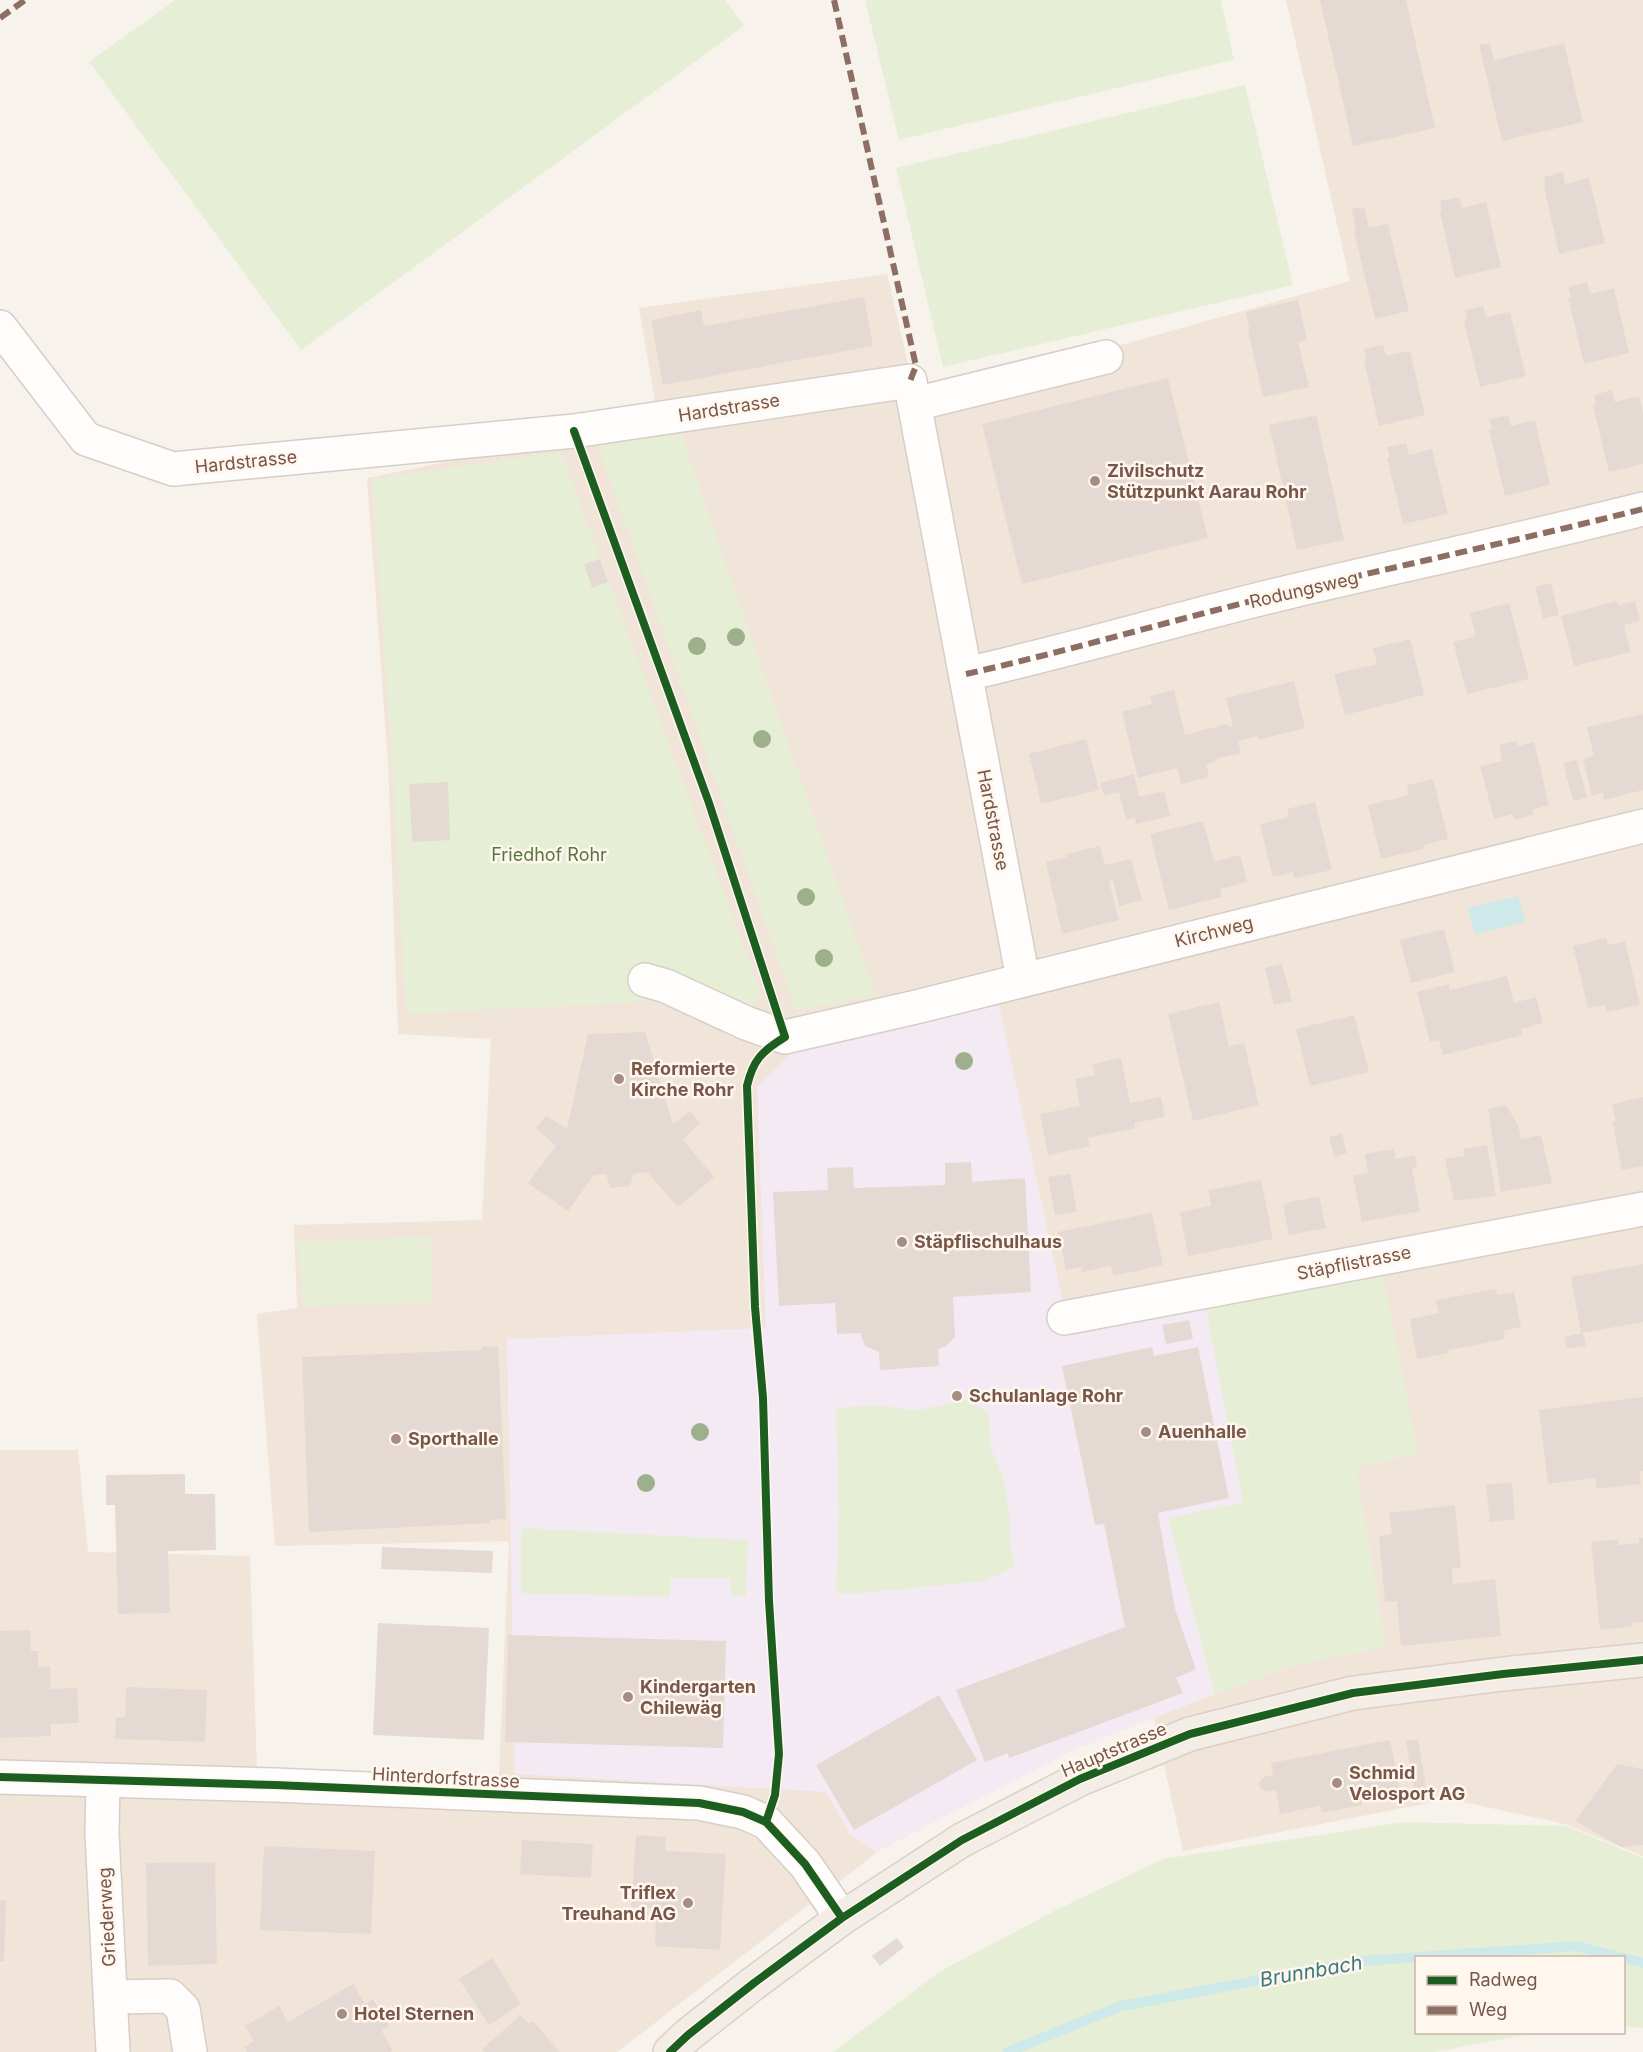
<svg xmlns="http://www.w3.org/2000/svg" width="1643" height="2052" viewBox="0 0 1643 2052" font-family="Inter,sans-serif">
  <rect width="100%" height="100%" fill="#f8f2ec"/>
  <path fill="#f1e4d9" d="M1286,0H1643V1856L1565,1824L1449,1799L1183,1851L1151,1705L880,1850L617,2052H0V1450H78L88,1552L250,1556L258,1801L498,1797L509,1541L275,1546L257,1314L297,1308L294,1225L482,1220L491,1039L398,1034L388,761L367,478L658,419L639,308L887,274L917,402L1350,281Z"/>
  <path fill="#f4eaf4" d="M998,1000L1069,1330L1205,1304L1418,1453L1356,1467L1386,1647L1299,1664L1215,1694L1076,1749L876,1852L850,1835L826,1792L515,1774L507,1339L766,1328L757,1087L791,1053Z"/>
  <path fill="#e6efd6" d="M175,0H725L744,26L301,350L89,62Z
    M865,0H1221L1234,60L899,140Z
    M1245,85L1293,285L943,367L896,168Z
    M680,432L876,996L796,1010L597,443Z
    M561,452L761,994L736,1037L657,1001L406,1014L392,752L372,479Z
    M430,1236L433,1302L303,1307L298,1242Z
    M1382,1271L1418,1453L1356,1467L1386,1647L1299,1664L1215,1694L1168,1518L1243,1502L1205,1304Z
    M971,1398L989,1415L990,1445L1003,1477L1010,1516V1544L1015,1567L984,1581L863,1593H836L839,1515L836,1408L879,1405L915,1411Z
    M521,1528L748,1540L746,1596H731L730,1578L670,1579V1597L521,1593Z
    M1404,1822L1566,1826L1643,1858V2028L1624,2026V1958H1416V2032L1535,2033L1434,2052H833L939,1972L1058,1909L1163,1859Z"/>
  <path fill="#cde9e9" d="M1518,896L1525,922L1475,934L1468,908Z"/>
  <g fill="none" stroke-linecap="round" stroke-linejoin="round">
    <path stroke="#cde9e9" stroke-width="10" d="M1624,1958L1643,1963
      M1008,2052L1121,2006L1362,1961L1577,1946L1622,1958"/>
  </g>
  <path fill="#e5dad3" d="M1320,0H1406L1435,128L1353,146Z
    M1490,43L1494,60L1564,43L1583,122L1502,141L1479,45Z
    M1563,172L1565,184L1589,178L1605,243L1559,254L1544,187H1546L1544,177Z
    M1459,197L1462,208L1486,202L1501,267L1455,278L1440,212L1442,211L1440,201Z
    M1364,207L1369,228L1388,224L1409,311L1375,319L1354,231L1356,230L1352,209Z
    M1587,282L1590,294L1614,288L1629,353L1584,364L1568,298L1571,297L1568,287Z
    M864,297L873,346L663,385L651,320L701,310L704,326Z
    M1298,300L1307,340L1298,342L1309,387L1263,397L1248,331H1250L1246,312Z
    M1483,306L1486,317L1510,312L1526,376L1480,387L1464,321L1467,320L1465,310Z
    M1383,345L1386,356L1410,351L1425,415L1379,426L1364,360L1366,359L1364,349Z
    M1168,378L1208,538L1022,584L982,424Z
    M1612,390L1615,402L1639,396L1643,414V464L1609,472L1593,405H1596L1594,395Z
    M1316,415L1344,540L1297,550L1269,425Z
    M1508,415L1511,426L1535,420L1550,485L1505,496L1489,430L1492,429L1489,419Z
    M1406,443L1409,455L1432,449L1448,514L1403,524L1387,458L1390,457L1387,447Z
    M600,559L608,582L592,588L584,564Z
    M1551,583L1559,615L1543,619L1535,587Z
    M1617,601L1618,605L1635,601L1640,621L1624,625L1631,652L1574,666L1561,616Z
    M1509,603L1529,679L1467,694L1453,642L1476,636L1470,613Z
    M1410,639L1424,695L1345,715L1334,674L1377,664L1373,648Z
    M1294,681L1305,728L1258,740L1257,736L1238,741L1241,753L1215,759V762L1206,764L1209,777L1181,784L1177,768L1138,778L1122,712L1152,704L1150,696L1174,690L1185,735L1227,724L1229,727L1233,725L1226,698Z
    M1643,714V790L1604,800L1603,793L1592,796L1583,759L1594,756L1587,727Z
    M1086,739L1099,790L1041,804L1029,754Z
    M1516,741L1518,746L1534,742L1549,805L1532,810L1534,815L1514,820L1513,814L1494,819L1480,766L1502,761L1499,745Z
    M1577,760L1587,798L1573,801L1563,763Z
    M1134,774L1139,797L1164,791L1170,816L1136,824L1135,817L1126,820L1119,792L1104,796L1100,783Z
    M1433,779L1448,839L1423,845L1424,849L1381,859L1368,805L1409,795L1407,785Z
    M448,782L450,840L412,842L409,784Z
    M1315,802L1332,870L1295,878L1293,872L1273,877L1260,824L1289,817L1287,809Z
    M1203,821L1214,862L1240,855L1247,882L1220,889L1222,897L1169,910L1150,834Z
    M1100,846L1105,865L1131,859L1142,900L1119,906L1113,880L1109,881L1119,920L1062,934L1046,862L1067,857L1066,854Z
    M1444,929L1455,972L1411,983L1400,940Z
    M1606,938L1608,945L1625,941L1640,1005L1606,1012L1605,1005L1588,1008L1573,946Z
    M1282,964L1292,1001L1274,1005L1265,968Z
    M1507,976L1514,1003L1536,997L1543,1023L1521,1029L1523,1035L1443,1055L1439,1040L1430,1042L1417,992L1449,984L1450,990Z
    M1219,1002L1229,1046L1244,1043L1259,1105L1193,1121L1168,1014Z
    M1354,1015L1369,1072L1310,1086L1296,1029Z
    M645,1032L673,1124L690,1111L700,1123L683,1140L714,1177L678,1207L647,1172L633,1174L630,1186L610,1188L606,1174L594,1175L568,1211L528,1183L556,1146L536,1128L546,1116L567,1129L588,1034Z
    M1121,1058L1130,1103L1161,1097L1165,1117L1134,1123L1135,1128L1088,1138L1090,1146L1048,1155L1040,1114L1080,1106L1075,1079L1095,1075L1092,1064Z
    M1643,1097V1166L1622,1170L1612,1121H1616L1612,1104Z
    M1506,1105L1518,1125L1521,1139L1541,1135L1552,1183L1501,1192L1488,1109Z
    M1342,1133L1347,1153L1334,1157L1329,1137Z
    M1487,1145L1496,1196L1454,1201L1445,1159L1465,1156L1463,1149Z
    M1394,1149L1396,1159L1415,1155L1417,1167L1412,1168L1420,1211L1362,1222L1353,1176L1368,1173L1365,1154Z
    M971,1162L972,1182L1025,1178L1031,1292L953,1297L955,1337L946,1346L938,1349L939,1366L880,1370L879,1352L865,1346L860,1333L837,1334L835,1303L779,1306L773,1192L828,1190L827,1168L853,1167L854,1188L945,1185V1163Z
    M1070,1174L1077,1212L1055,1215L1048,1177Z
    M1261,1180L1273,1239L1188,1256L1180,1212L1211,1206L1208,1190Z
    M1319,1196L1326,1228L1289,1235L1283,1204Z
    M1152,1213L1163,1265L1113,1276L1111,1266L1082,1272L1081,1267L1066,1270L1058,1232Z
    M1643,1264V1322L1581,1333L1571,1277Z
    M1496,1289L1497,1295L1514,1292L1521,1327L1504,1331L1505,1339L1448,1350L1449,1353L1417,1359L1410,1319L1439,1313L1436,1300Z
    M1189,1320L1193,1339L1166,1344L1162,1325Z
    M1583,1333L1586,1346L1567,1349L1564,1337Z
    M498,1346L506,1519L490,1520V1523L309,1532L302,1357L482,1350V1347Z
    M1152,1347L1154,1356L1198,1347L1229,1498L1158,1513L1175,1609L1196,1669L1176,1678L1183,1693L1009,1758L1008,1753L985,1762L956,1690L1125,1627L1104,1524L1095,1525L1062,1366Z
    M1643,1397V1471H1639L1641,1484L1597,1489L1595,1478L1548,1484L1539,1410Z
    M185,1474V1494H215L216,1550L168,1551L170,1613L118,1614L115,1505H106V1475Z
    M1512,1482L1515,1519L1490,1522L1486,1485Z
    M1455,1505L1461,1568L1452,1569L1453,1584L1495,1579L1501,1636L1401,1646L1397,1601L1385,1602L1379,1536L1392,1534L1389,1513Z
    M1639,1538H1643V1622L1633,1623V1626L1600,1630L1591,1542L1618,1539V1545L1639,1543Z
    M382,1547L493,1551L492,1573L381,1569Z
    M378,1623L489,1628L484,1740L373,1735Z
    M30,1630L31,1651H38V1667L50,1666L51,1689L77,1688L79,1723L51,1724V1736L0,1738V1631Z
    M508,1635L726,1641L723,1748L505,1742Z
    M126,1687L207,1690L205,1742L115,1739L116,1717H125Z
    M939,1695L977,1760L854,1830L816,1765Z
    M1418,1739L1427,1793L1415,1795L1406,1741Z
    M1390,1740L1400,1790L1360,1797L1362,1805L1322,1813L1320,1806L1280,1814L1276,1790L1266,1792L1261,1789L1259,1784L1261,1780L1266,1776H1273L1271,1763Z
    M1617,1764L1643,1769V1845L1621,1847L1575,1821Z
    M636,1835L666,1837L665,1851L726,1854L720,1950L655,1946L656,1917H654V1908L631,1907Z
    M522,1840L593,1844L591,1878L520,1874Z
    M264,1846L375,1851L371,1934L260,1930Z
    M215,1862L217,1964L148,1966L146,1863Z
    M0,1900L6,1901L4,1961H0Z
    M897,1938L904,1947L880,1966L872,1956Z
    M492,1958L521,2004L489,2025L459,1979Z
    M353,1984L365,2004L373,1999L389,2026L381,2030L393,2050L390,2052H247L244,2047L254,2041L245,2026L279,2006L288,2022Z
    M521,2015L529,2024L533,2021L560,2052H485L482,2049Z"/>
  <g fill="none" stroke-linecap="round" stroke-linejoin="round">
    <defs>
      <path id="minor" d="M0,327L86,439L173,469L574,431L910,381L1023,979
        M915,404L1106,357
        M966,674C1077,649 1186,616 1297,590C1412,563 1528,538 1643,509
        M645,980L666,986L746,1023L785,1037L916,1007L1643,826
        M1064,1318L1643,1209
        M0,1777L275,1785L699,1803L743,1812L766,1822L805,1864L842,1918
        M103,1782L102,1833L113,2052
        M111,1997L170,1996L183,2009L190,2052"/>
      <path id="major" d="M670,2052L688,2035L754,1983L842,1918L962,1840L1080,1779L1190,1734L1353,1693L1503,1674L1643,1660"/>
    </defs>
    <use href="#minor" stroke="#d6cec8" stroke-width="36"/>
    <use href="#major" stroke="#dacfc9" stroke-width="36"/>
    <use href="#minor" stroke="#fefdfc" stroke-width="33"/>
    <use href="#major" stroke="#f3ede6" stroke-width="33"/>
    <path stroke="#8d6e63" stroke-width="6" stroke-dasharray="12 6" stroke-linecap="butt" d="M834,0L916,366L910,381
      M0,18L25,0
      M966,674C1077,649 1186,616 1297,590C1412,563 1528,538 1643,509"/>
    <defs>
      <path id="cycleway" d="M574,431L709,803L785,1037C762,1051 753,1060 747,1086L755,1307L763,1398L769,1601L779,1754L775,1795L766,1822
        M0,1777L275,1785L699,1803L743,1812L766,1822L805,1864L842,1918
        M670,2052L688,2035L754,1983L842,1918L962,1840L1080,1779L1190,1734L1353,1693L1503,1674L1643,1660"/>
    </defs>
    <use href="#cycleway" stroke="#fff7ee" stroke-width="11"/>
    <use href="#cycleway" stroke="#1b5e20" stroke-width="8"/>
  </g>
  <g fill="#9eaf8c">
    <circle cx="736" cy="637" r="9"/>
    <circle cx="697" cy="646" r="9"/>
    <circle cx="762" cy="739" r="9"/>
    <circle cx="806" cy="897" r="9"/>
    <circle cx="824" cy="958" r="9"/>
    <circle cx="964" cy="1061" r="9"/>
    <circle cx="700" cy="1432" r="9"/>
    <circle cx="646" cy="1483" r="9"/>
  </g>
  <g fill="#a58d83" stroke="#fff7ee" stroke-width="2">
    <circle cx="1095" cy="481" r="6"/>
    <circle cx="619" cy="1079" r="6"/>
    <circle cx="902" cy="1242" r="6"/>
    <circle cx="957" cy="1396" r="6"/>
    <circle cx="1146" cy="1432" r="6"/>
    <circle cx="396" cy="1439" r="6"/>
    <circle cx="628" cy="1697" r="6"/>
    <circle cx="1337" cy="1783" r="6"/>
    <circle cx="688" cy="1903" r="6"/>
    <circle cx="342" cy="2014" r="6"/>
  </g>
  <g text-anchor="middle" stroke-width="5" stroke-linejoin="round" paint-order="stroke">
    <g font-size="18" fill="#78574a" stroke="#fff7ee">
      <text transform="translate(729 408) rotate(-9)" y="6">Hardstrasse</text>
      <text transform="translate(246 462) rotate(-6)" y="6">Hardstrasse</text>
      <text transform="translate(1304 590) rotate(-13)" y="6">Rodungsweg</text>
      <text transform="translate(993 820) rotate(79)" y="6">Hardstrasse</text>
      <text transform="translate(1214 932) rotate(-14)" y="6">Kirchweg</text>
      <text transform="translate(1354 1263) rotate(-11)" y="6">Stäpflistrasse</text>
      <text transform="translate(1114 1750) rotate(-23)" y="6">Hauptstrasse</text>
      <text transform="translate(446 1778) rotate(3)" y="6">Hinterdorfstrasse</text>
      <text transform="translate(107 1917) rotate(-93)" y="6">Griederweg</text>
    </g>
    <g font-size="18" font-weight="bold" fill="#78574a" stroke="#fff7ee" text-anchor="start">
      <text x="1107" y="477">Zivilschutz<tspan x="1107" dy="21">Stützpunkt Aarau Rohr</tspan></text>
      <text x="631" y="1075">Reformierte<tspan x="631" dy="21">Kirche Rohr</tspan></text>
      <text x="914" y="1248">Stäpflischulhaus</text>
      <text x="969" y="1402">Schulanlage Rohr</text>
      <text x="1158" y="1438">Auenhalle</text>
      <text x="408" y="1445">Sporthalle</text>
      <text x="640" y="1693">Kindergarten<tspan x="640" dy="21">Chilewäg</tspan></text>
      <text x="1349" y="1779">Schmid<tspan x="1349" dy="21">Velosport AG</tspan></text>
      <text x="676" y="1899" text-anchor="end">Triflex<tspan x="676" dy="21">Treuhand AG</tspan></text>
      <text x="354" y="2020">Hotel Sternen</text>
    </g>
    <g font-size="18" fill="#54793e" stroke="#fff7ee">
      <text x="549" y="861">Friedhof Rohr</text>
    </g>
    <g font-size="20" font-style="italic" fill="#3c787e" stroke="#fff7ee">
      <text transform="translate(1311 1971) rotate(-10)" y="7">Brunnbach</text>
    </g>
  </g>
  <rect x="1415" y="1956" width="210" height="78" fill="#fff7ee" stroke="#c9b7ac" stroke-width="1.5"/>
  <rect x="1427" y="1976" width="30" height="9" fill="#1b5e20" stroke="#c9b7ac" stroke-width="1.5"/>
  <text x="1469" y="1986" font-size="18" fill="#78574a">Radweg</text>
  <rect x="1427" y="2006" width="30" height="9" fill="#8d6e63" stroke="#c9b7ac" stroke-width="1.5"/>
  <text x="1469" y="2016" font-size="18" fill="#78574a">Weg</text>
</svg>
